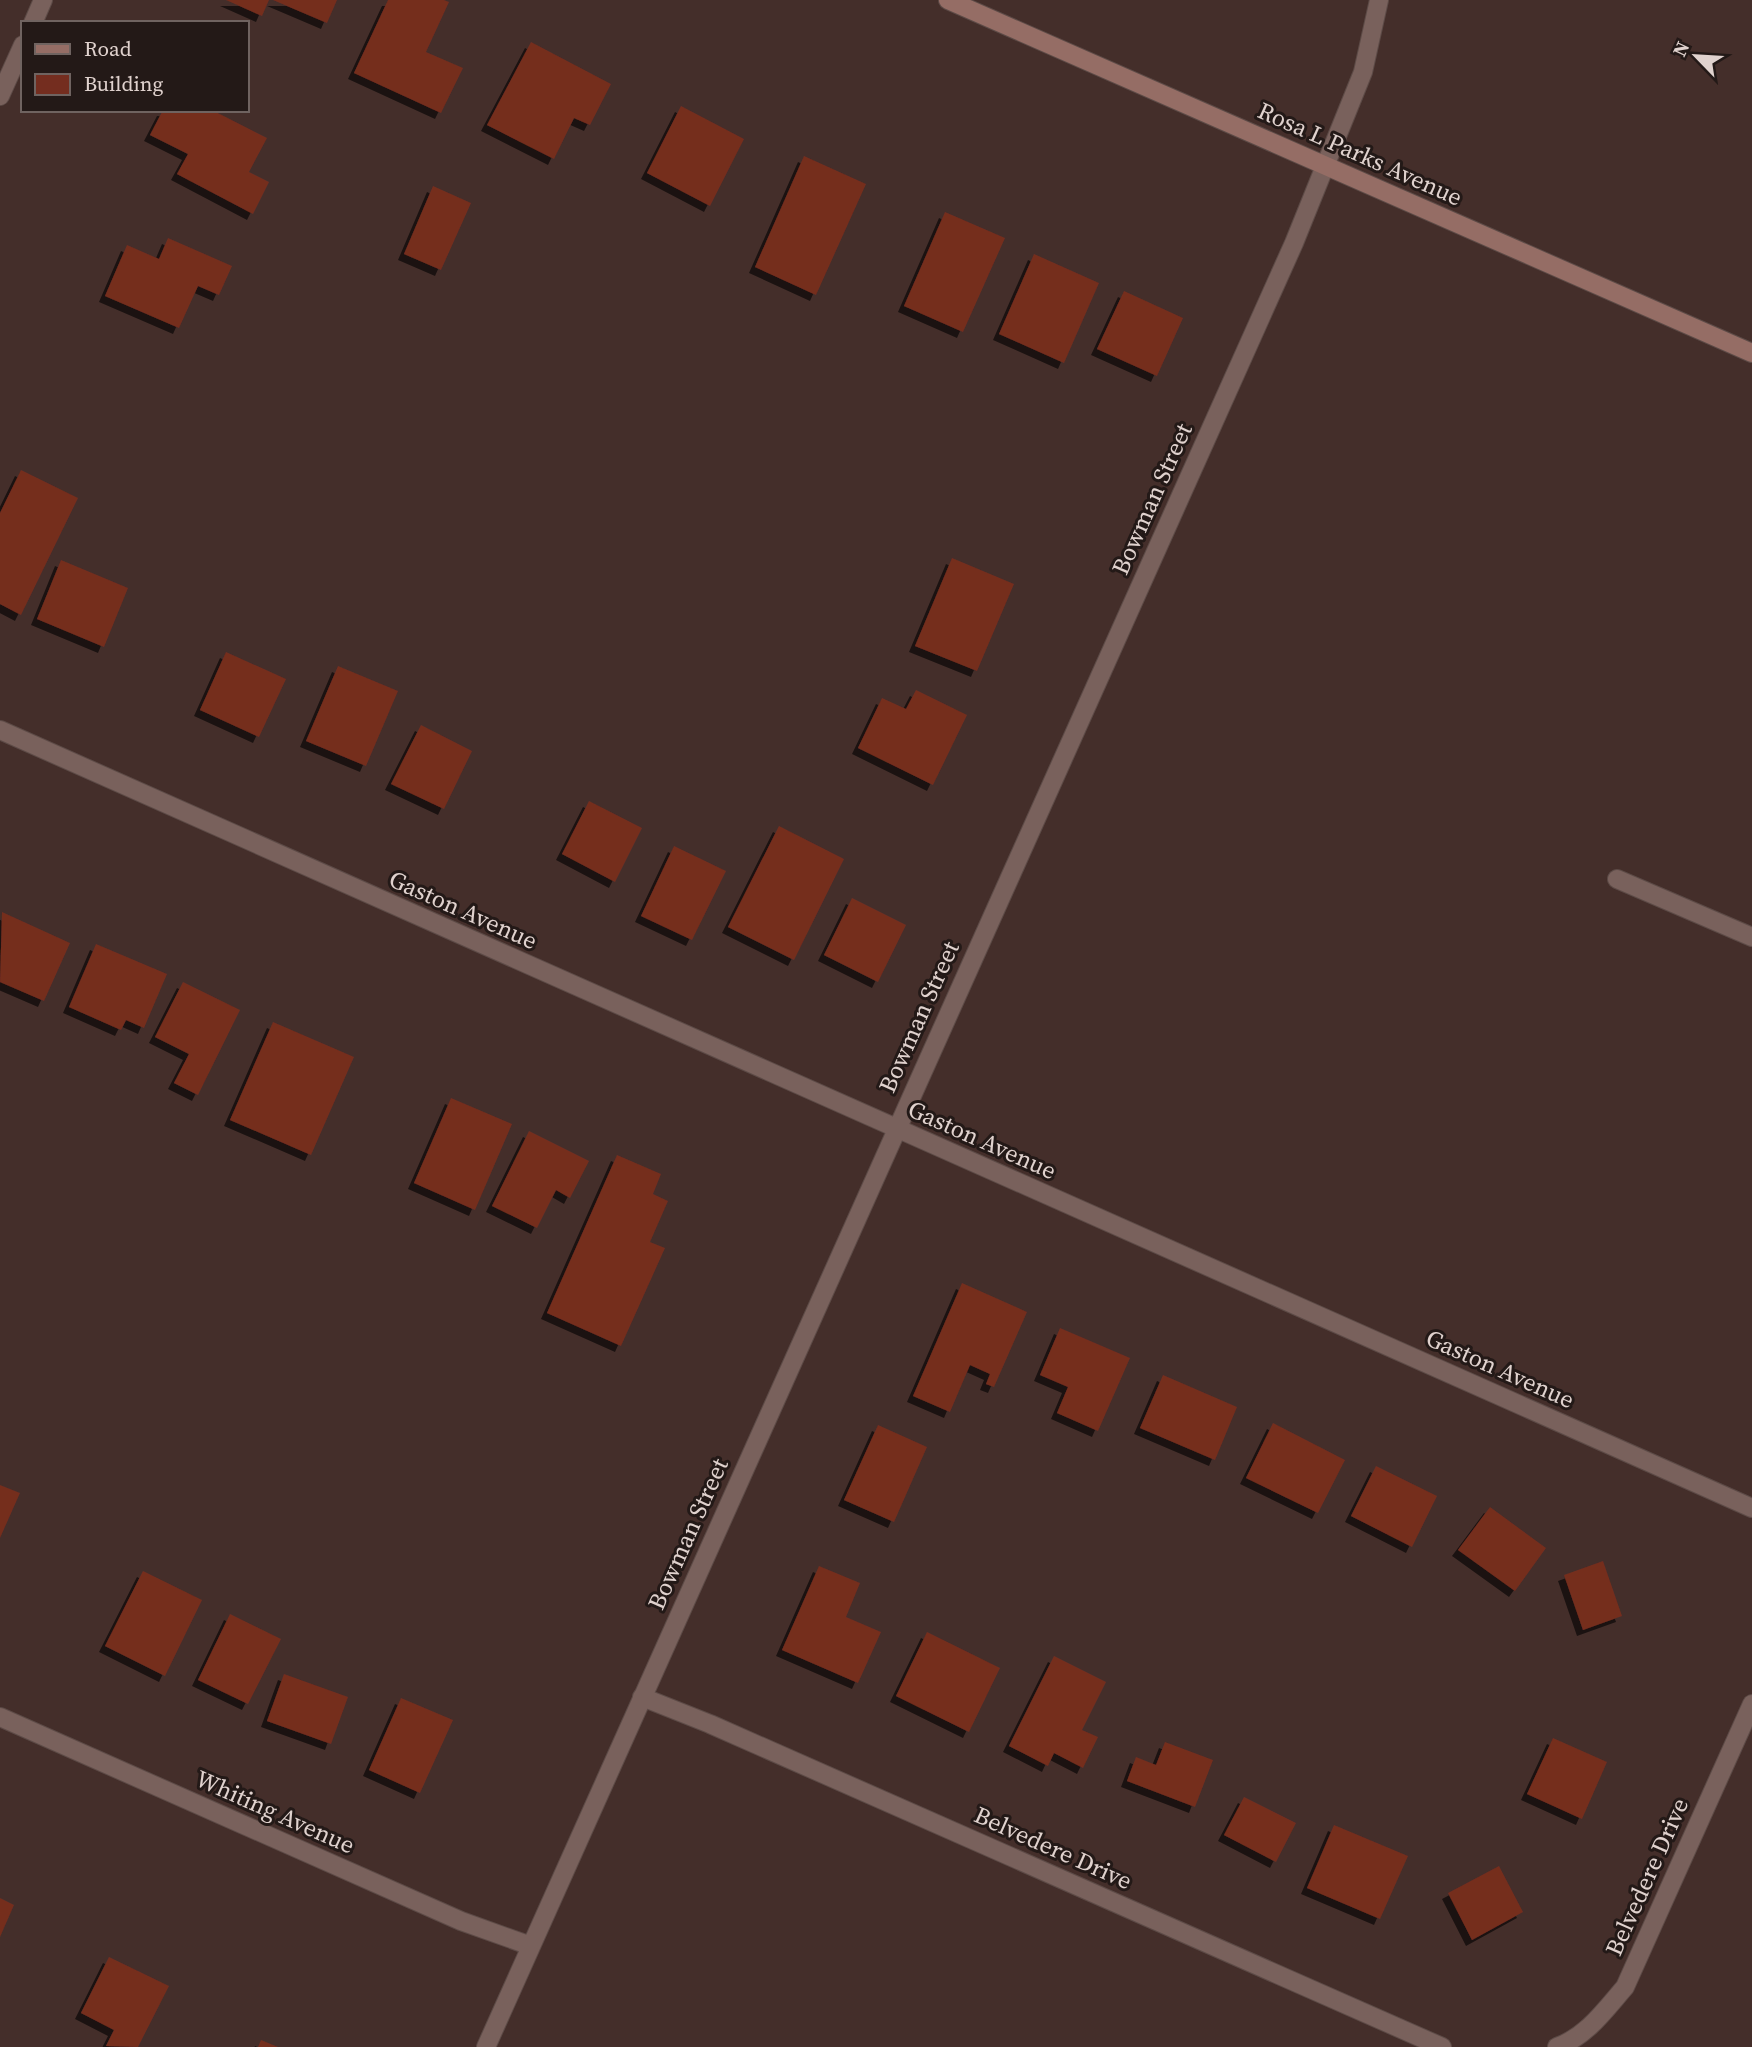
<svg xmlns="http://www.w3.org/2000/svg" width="1752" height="2047" viewBox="0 0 1752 2047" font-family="'Source Serif 4',serif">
  <defs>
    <filter id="shadow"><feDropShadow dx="-6" dy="6" stdDeviation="0" flood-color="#0009"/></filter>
  </defs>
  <rect width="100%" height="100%" fill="#442e2a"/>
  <path fill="#742d1f" filter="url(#shadow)" d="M226,0H269L262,16Z
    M273,0H337L327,23Z
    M388,0H444L449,2L426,52L463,68L441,113L354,73Z
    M531,42L611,84L590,125L574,118L554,159L487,125Z
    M681,106L744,139L710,206L647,173Z
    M163,110H212L267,138L249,172L269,182L253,214L177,174L188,154L150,135Z
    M804,156L866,184L816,295L755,267Z
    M433,186L471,203L441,270L404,254Z
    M945,212L1005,238L963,332L904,306Z
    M168,238L232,266L219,295L198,286L179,328L105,296L127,245L159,259Z
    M1034,254L1099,283L1064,363L999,334Z
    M1124,291L1183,318L1157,376L1097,349Z
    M21,470L78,498L21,615L0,604V513Z
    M952,558L1014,584L977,671L915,646Z
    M61,560L128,588L104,647L37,619Z
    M226,652L286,679L259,737L200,710Z
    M338,666L398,691L366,766L306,741Z
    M916,690L967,715L933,785L858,748L882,698L906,709Z
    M421,725L472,751L444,809L391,784Z
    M589,801L642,828L615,882L562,854Z
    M779,826L844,859L794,960L728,927Z
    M674,846L726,871L692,940L641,916Z
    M852,898L906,925L878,982L824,955Z
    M2,912L70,943L44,1001L0,982Z
    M96,944L167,974L144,1028L126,1020L121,1030L69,1007Z
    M183,982L240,1010L198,1095L174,1083L189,1054L155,1037Z
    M273,1022L354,1057L311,1155L230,1120Z
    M451,1098L512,1124L475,1210L414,1183Z
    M529,1131L589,1161L570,1198L556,1190L537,1228L492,1206Z
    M617,1155L661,1174L653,1194L668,1201L650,1242L665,1248L621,1346L547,1313Z
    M962,1283L1027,1312L994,1387L986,1384L990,1374L970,1365L950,1412L913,1396Z
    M1060,1328L1130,1358L1098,1431L1057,1413L1068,1387L1040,1375Z
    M1163,1375L1237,1407L1215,1460L1140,1428Z
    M1273,1423L1345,1460L1318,1513L1246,1478Z
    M878,1425L927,1447L894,1522L844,1500Z
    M1376,1466L1437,1496L1412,1547L1351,1516Z
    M0,1485L20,1493L0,1538Z
    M1490,1507L1546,1548L1515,1591L1458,1550Z
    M1603,1561L1622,1616L1583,1630L1564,1575Z
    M819,1566L860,1583L846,1617L881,1632L858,1683L782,1650Z
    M143,1571L202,1600L165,1676L105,1646Z
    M230,1614L281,1639L248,1704L198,1680Z
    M927,1632L1000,1668L969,1732L896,1696Z
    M1054,1656L1106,1682L1082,1730L1098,1737L1083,1768L1054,1753L1048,1766L1009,1746Z
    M284,1674L348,1697L331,1744L267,1721Z
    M401,1698L453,1720L420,1793L369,1770Z
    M1553,1738L1607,1762L1582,1819L1527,1794Z
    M1165,1742L1213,1760L1195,1807L1127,1781L1136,1757L1156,1765Z
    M1244,1797L1296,1823L1276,1862L1224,1835Z
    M1334,1825L1408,1856L1380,1919L1307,1888Z
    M1499,1866L1523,1912L1472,1940L1448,1893Z
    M0,1898L14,1905L0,1937Z
    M109,1957L169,1986L138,2047L106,2046L114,2030L81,2013Z
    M261,2040L278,2047H258Z"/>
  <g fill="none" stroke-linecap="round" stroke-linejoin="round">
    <defs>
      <path id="street" d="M33,23L43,0
        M0,96L23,45
        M0,730L1752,1508
        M1617,879L1752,937
        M642,1697L710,1724L1442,2047
        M0,1717L461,1921L531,1946
        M486,2047L1294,243L1363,72L1379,0
        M1557,2047C1587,2036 1605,2010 1625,1987L1752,1704"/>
      <path id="secondary" d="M948,0L1752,353"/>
    </defs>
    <use href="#street" stroke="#5d4b47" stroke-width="20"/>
    <use href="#secondary" stroke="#5d4b47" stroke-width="20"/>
    <use href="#street" stroke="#79615c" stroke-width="18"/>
    <use href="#secondary" stroke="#956d65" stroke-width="18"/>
  </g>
  <g text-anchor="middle" stroke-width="6" stroke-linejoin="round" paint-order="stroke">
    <g font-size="24" fill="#e0d2ce" stroke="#231917">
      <text transform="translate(1360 154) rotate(24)" y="8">Rosa L Parks Avenue</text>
      <text transform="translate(1152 499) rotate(-66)" y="8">Bowman Street</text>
      <text transform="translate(463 910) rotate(24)" y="8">Gaston Avenue</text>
      <text transform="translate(919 1017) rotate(-66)" y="8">Bowman Street</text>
      <text transform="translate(982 1140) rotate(24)" y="8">Gaston Avenue</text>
      <text transform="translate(1500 1369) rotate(24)" y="8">Gaston Avenue</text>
      <text transform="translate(688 1534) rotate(-66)" y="8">Bowman Street</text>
      <text transform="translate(275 1812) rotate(24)" y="8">Whiting Avenue</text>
      <text transform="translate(1053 1848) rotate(24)" y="8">Belvedere Drive</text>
      <text transform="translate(1647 1877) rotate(-66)" y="8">Belvedere Drive</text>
    </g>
  </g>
  <rect x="21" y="21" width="228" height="91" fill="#231917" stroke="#6f6360" stroke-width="2"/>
  <rect x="35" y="44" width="35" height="10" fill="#956d65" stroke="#6f6360" stroke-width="2"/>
  <text x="84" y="56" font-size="21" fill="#e0d2ce">Road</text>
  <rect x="35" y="74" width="35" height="21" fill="#742d1f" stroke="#6f6360" stroke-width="2"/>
  <text x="84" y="91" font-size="21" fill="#e0d2ce">Building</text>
  <g transform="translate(1696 56) rotate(295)" stroke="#231917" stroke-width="5" paint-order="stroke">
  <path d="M0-5L12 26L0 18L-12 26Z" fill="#e0d2ce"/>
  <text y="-10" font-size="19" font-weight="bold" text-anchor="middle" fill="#e0d2ce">N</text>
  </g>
</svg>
